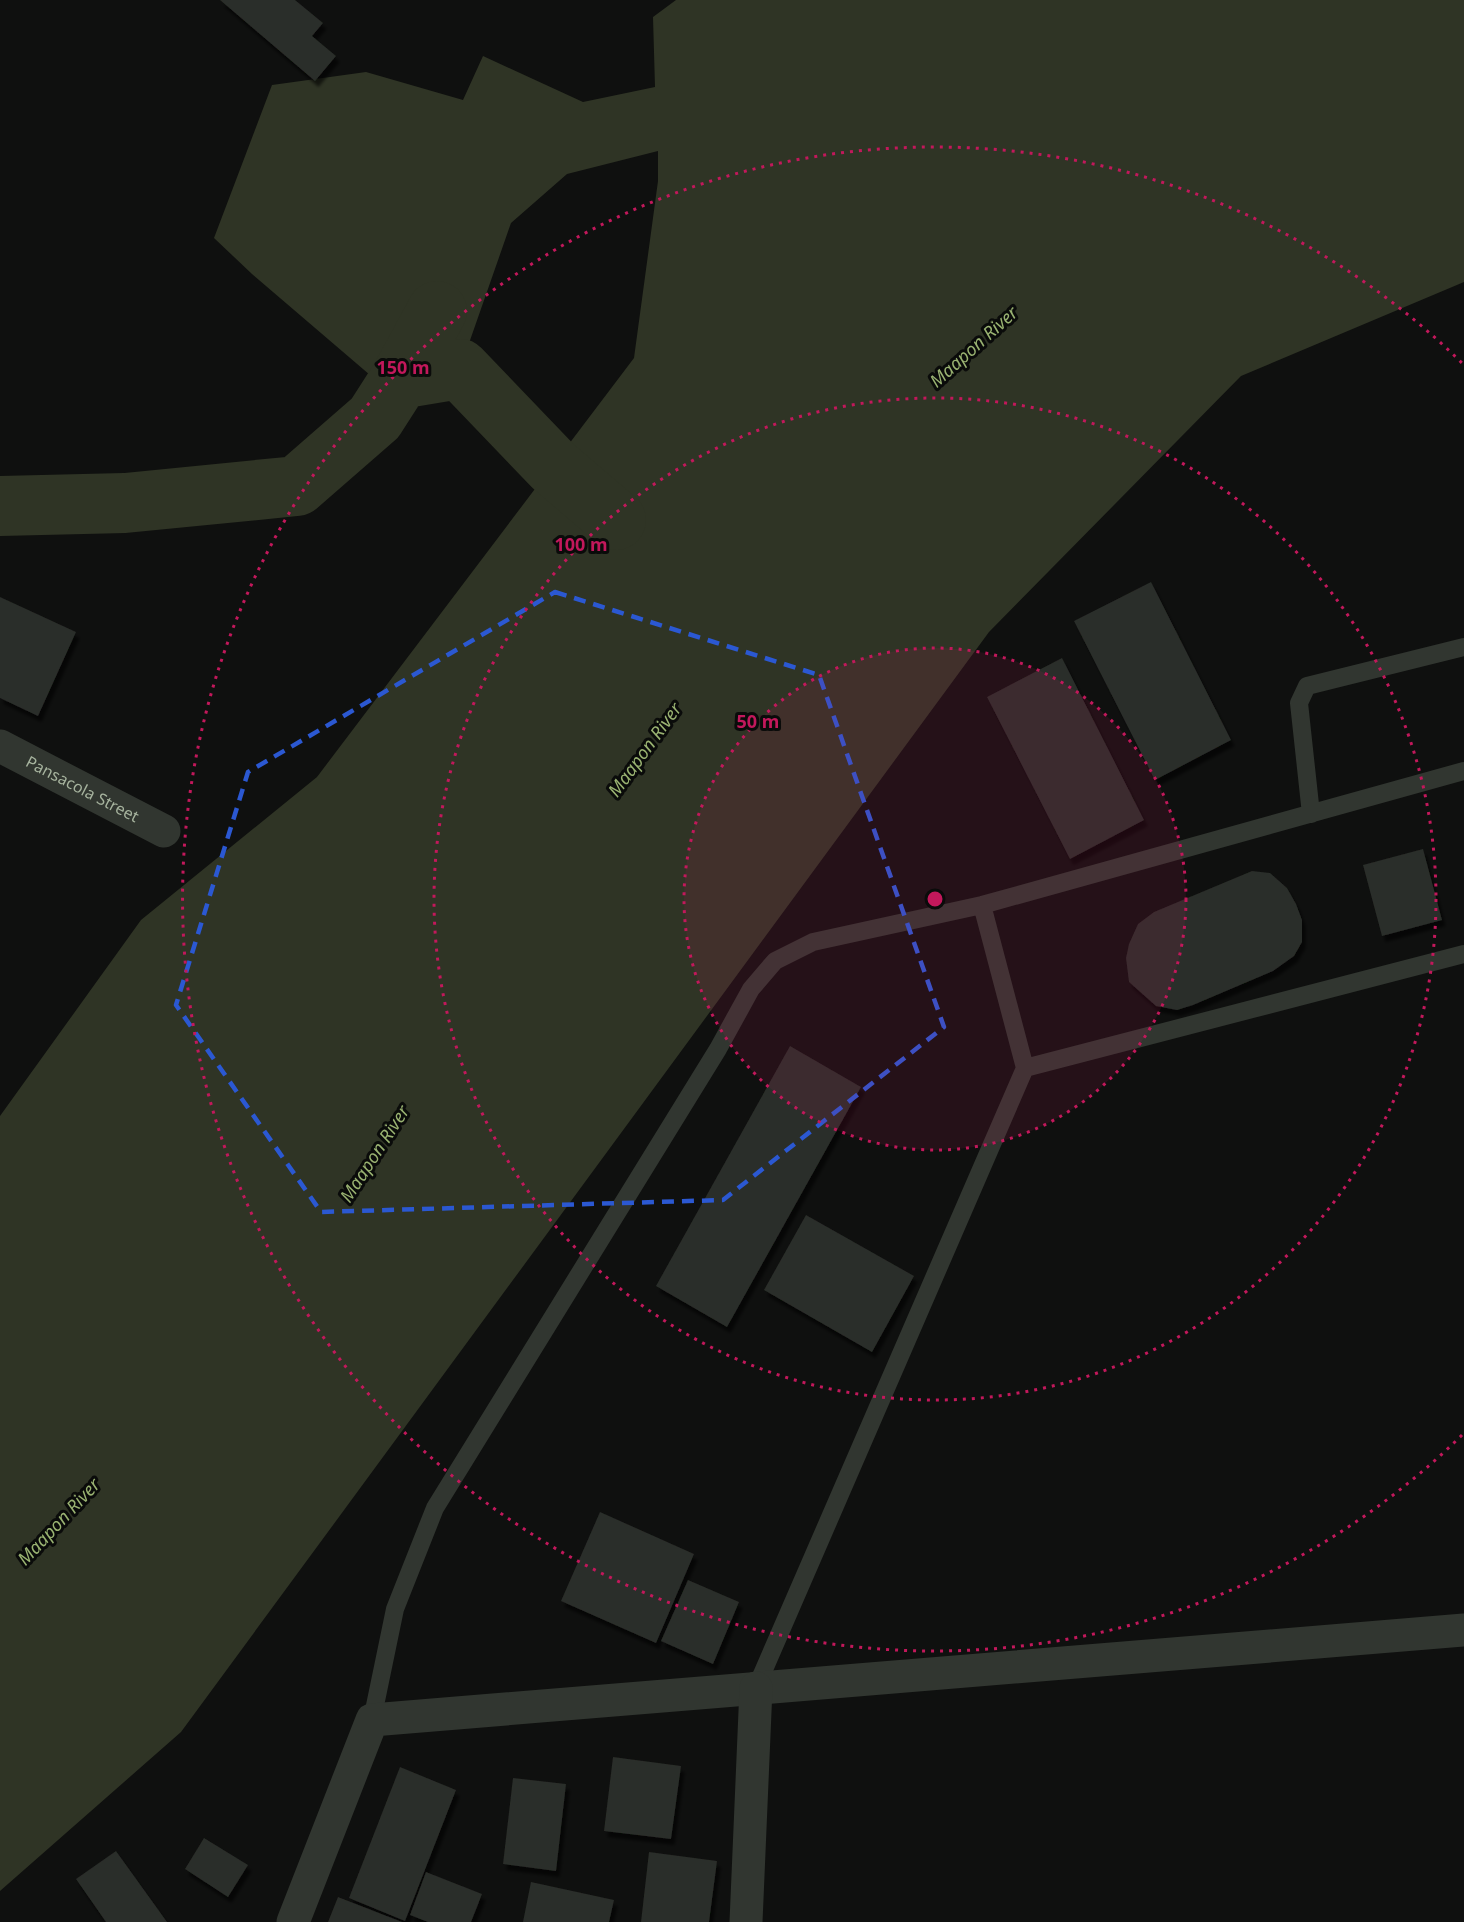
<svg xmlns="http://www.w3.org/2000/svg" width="1464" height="1922" viewBox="0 0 1464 1922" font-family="'Noto Sans',sans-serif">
  <defs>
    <filter id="shadow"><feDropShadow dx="3.5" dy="6" stdDeviation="1.5" flood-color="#0009"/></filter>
  </defs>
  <rect width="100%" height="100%" fill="#0f100f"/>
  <path fill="#2f3425" d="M676,0H1464V282L1241,376L989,632L181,1732L0,1891V1116L141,920L317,777L634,358L658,181V151L567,174L511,223L460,369L384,387L252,274L214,238L272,85L366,72L463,100L483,56L583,102L655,87L653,17Z"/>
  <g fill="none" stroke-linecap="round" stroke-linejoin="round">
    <path stroke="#2f3425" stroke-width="60" d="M400,379L460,369L553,466L616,520
      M0,506L125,503L297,486L375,418L400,379L437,311"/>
  </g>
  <path fill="#2a2d29" filter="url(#shadow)" d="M220,0H295L323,23L312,36L336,56L315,81Z
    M1151,582L1231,740L1155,780L1074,621Z
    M0,597L76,632L38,716L0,698Z
    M1062,658L1144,820L1070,859L987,697Z
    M1423,849L1442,920L1382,936L1363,865Z
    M1252,871L1270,873L1287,888L1296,904L1302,920V942L1294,956L1273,971L1193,1005L1177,1010L1156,1006L1129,982L1126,958L1129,944L1138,924L1154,912Z
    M790,1046L861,1087L727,1327L656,1286Z
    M806,1215L914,1276L872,1352L764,1290Z
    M600,1512L694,1554L656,1643L561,1601Z
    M688,1580L739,1602L713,1664L661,1641Z
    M613,1757L681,1766L671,1839L604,1831Z
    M400,1767L456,1790L405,1921L349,1898Z
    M513,1778L566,1784L556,1871L503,1864Z
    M204,1838L248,1865L228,1897L185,1869Z
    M116,1851L167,1922H106L76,1879Z
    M649,1852L717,1861L709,1922H641Z
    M426,1872L482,1894L471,1922H428L410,1915Z
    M531,1882L614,1900L609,1922H523Z
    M338,1897L402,1922H328Z"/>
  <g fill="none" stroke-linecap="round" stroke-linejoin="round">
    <path stroke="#313630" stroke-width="18" d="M1311,814L1299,703L1307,686L1464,647
      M1025,1068L1464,954
      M756,1688L1025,1068L982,905
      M372,1720L395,1609L435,1508L718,1049L751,989L775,961L813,942L982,905L1464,771"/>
    <g stroke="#313630" stroke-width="33">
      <path id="s1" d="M0,746L164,831"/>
      <path d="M293,1922L372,1720L1464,1630"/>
      <path d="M746,1922L756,1688"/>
    </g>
  </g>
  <path fill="none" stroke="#2b58d2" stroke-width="4.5" stroke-dasharray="12 8" stroke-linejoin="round" d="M555,592L819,675L944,1027L723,1200L321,1212L176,1005L248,772Z"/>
  <circle cx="935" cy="899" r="251" fill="#c2185b" fill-opacity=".12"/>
  <g fill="none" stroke="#c2185b" stroke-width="3" stroke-dasharray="3 6">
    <circle cx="935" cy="899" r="251"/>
    <circle cx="935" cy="899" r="501"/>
    <path d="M1462 1435A752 752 0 1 1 1462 363"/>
  </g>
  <g text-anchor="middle" stroke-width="6" stroke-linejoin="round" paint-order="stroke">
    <g font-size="16" fill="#a6b39e" stroke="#0a0b0a">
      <text dy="6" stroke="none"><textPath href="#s1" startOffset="93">Pansacola Street</textPath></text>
    </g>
    <g font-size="18" font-style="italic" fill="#99b271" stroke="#0a0b0a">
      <text transform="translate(974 347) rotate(-42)" y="6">Maapon River</text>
      <text transform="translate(645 750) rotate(-54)" y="6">Maapon River</text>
      <text transform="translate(375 1154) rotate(-57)" y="6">Maapon River</text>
      <text transform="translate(59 1522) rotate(-47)" y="6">Maapon River</text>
    </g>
  </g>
  <circle cx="935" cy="899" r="9" fill="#c2185b" stroke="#0a0b0a" stroke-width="3"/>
  <g font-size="18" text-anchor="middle" font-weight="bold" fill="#c2185b" stroke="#0a0b0a" stroke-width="6" stroke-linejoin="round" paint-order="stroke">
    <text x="403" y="374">150 m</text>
    <text x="581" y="551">100 m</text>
    <text x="758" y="728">50 m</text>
  </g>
</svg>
